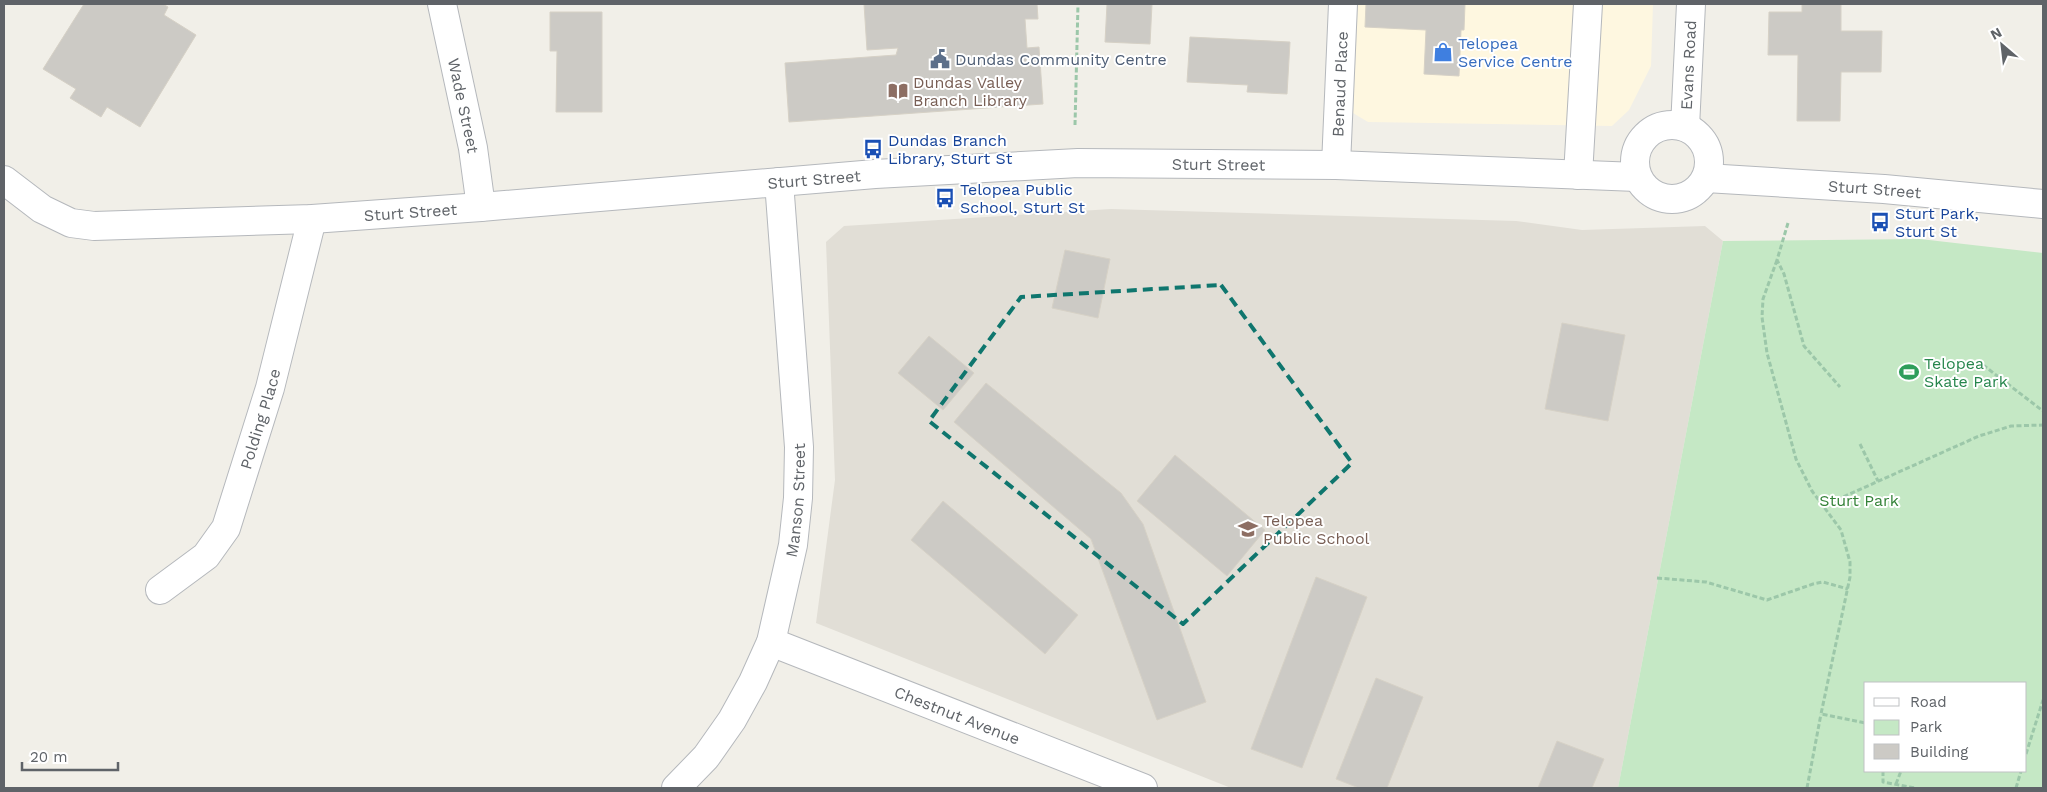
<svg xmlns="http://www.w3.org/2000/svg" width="2047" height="792" viewBox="0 0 2047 792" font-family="'Work Sans',sans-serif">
  <rect width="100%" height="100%" fill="#f1efe8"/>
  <path fill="#fef7e0" d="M1358,4H1653L1651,66L1629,110L1612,126L1368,122L1353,113Z"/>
  <path fill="#e1ded6" d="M1111,209L1516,221L1582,230L1705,226L1723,241L1618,788H1231L816,623L835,480L826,242L844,226Z"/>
  <path fill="#c5e8c5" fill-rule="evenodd" d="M1920,239L2043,253V788H1618L1723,241ZM1866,683H2026V771H1866Z"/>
  <path fill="#cccac5" stroke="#d6d1c6" d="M84,4H163L168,7L164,15L196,35L140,127L107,107L101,117L70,98L76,89L43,69Z
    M864,4H1037L1038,19H1025L1027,48L1039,47L1043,104L789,122L785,63L896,55L898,48L867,50Z
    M1107,4H1152L1150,44L1105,42Z
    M1366,4H1465L1464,30H1461L1459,76L1424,74L1426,30L1365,27Z
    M1802,4H1841V31H1882L1881,72H1841L1840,121H1797L1798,55H1768L1769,12H1802Z
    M550,12H602V112H556L557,51H550Z
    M1190,37L1290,42L1287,94L1247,92L1248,85L1187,82Z
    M1065,250L1110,259L1098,318L1052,308Z
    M1562,323L1625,335L1608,421L1545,409Z
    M929,336L974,373L943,410L898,373Z
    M986,383L1121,493L1143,524L1206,702L1157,720L1091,539L954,422Z
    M1175,455L1265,530L1227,576L1137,501Z
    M943,501L1078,615L1045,654L911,540Z
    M1316,577L1367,597L1302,768L1251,749Z
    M1376,678L1423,697L1387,788H1359L1336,779Z
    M1557,741L1604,759L1592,788H1538Z"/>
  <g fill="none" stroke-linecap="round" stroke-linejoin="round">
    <defs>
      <g id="minor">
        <path id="s1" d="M442,4L473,148L481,207"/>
        <circle cx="1672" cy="162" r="37"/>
        <path id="s2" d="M1685,127L1691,4"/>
        <path id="s3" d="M1336,165L1343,4"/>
        <path d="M1578,175L1588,4"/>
        <path id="s4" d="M1706,178L1884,189L2043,204"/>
        <path id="s5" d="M4,180L42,209L71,223L94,226L312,219L481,207L875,174L1078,163L1336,165L1637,177"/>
        <path id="s6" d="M160,590L206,556L226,528L270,388L312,219"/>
        <path id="s7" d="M771,642L1143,788"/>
        <path id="s8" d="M676,788L706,757L732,720L753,682L771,642L793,545L798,498L799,447L779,182"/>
      </g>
    </defs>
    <use href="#minor" stroke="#b5b8bc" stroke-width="30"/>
    <path stroke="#9cc7a9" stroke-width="3" stroke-dasharray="5 2.5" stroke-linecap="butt" d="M1075,125L1078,4
      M1788,223L1777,260L1784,274L1804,346L1840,387
      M1777,260L1763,299L1762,317L1767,353L1796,459L1812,491L1841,530L1850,562V577L1821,714L1866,723
      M1983,365L2043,411
      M1860,444L1878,481
      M1823,506L1979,436L2011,426L2043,425
      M1657,578L1706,582L1767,600L1813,584L1823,582L1848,589
      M2026,754L2043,700
      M1883,771V782L1915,788
      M1896,784L1901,771
      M1807,788L1821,714
      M2016,788L2021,771"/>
    <use href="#minor" stroke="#fff" stroke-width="28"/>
  </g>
  <path fill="none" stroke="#0f766e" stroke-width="4" stroke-dasharray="10 6" stroke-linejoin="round" d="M1221,285L1352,463L1183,624L929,421L1021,297Z"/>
  <defs>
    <symbol id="shop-bare" viewBox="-9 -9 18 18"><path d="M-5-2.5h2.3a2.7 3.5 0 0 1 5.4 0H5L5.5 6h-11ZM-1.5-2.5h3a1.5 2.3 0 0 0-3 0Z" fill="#3f7fe0" stroke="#fff" stroke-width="2.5" paint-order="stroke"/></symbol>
    <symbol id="civic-bare" viewBox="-9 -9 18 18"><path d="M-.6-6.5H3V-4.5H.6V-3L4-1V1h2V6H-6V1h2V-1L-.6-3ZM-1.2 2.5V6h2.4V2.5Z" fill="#5c6f8a" stroke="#fff" stroke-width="2.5" paint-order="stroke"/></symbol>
    <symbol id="library-bare" viewBox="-9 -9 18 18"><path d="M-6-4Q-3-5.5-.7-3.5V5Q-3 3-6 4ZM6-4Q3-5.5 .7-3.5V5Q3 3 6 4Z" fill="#8d6e63" stroke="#fff" stroke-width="2.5" paint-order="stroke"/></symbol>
    <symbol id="bus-bare" viewBox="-9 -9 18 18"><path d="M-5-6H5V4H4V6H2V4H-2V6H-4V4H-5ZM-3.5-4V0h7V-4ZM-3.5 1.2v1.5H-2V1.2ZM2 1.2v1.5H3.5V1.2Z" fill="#1a4fb4" stroke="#fff" stroke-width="2.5" paint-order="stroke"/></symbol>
    <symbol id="stadium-bare" viewBox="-9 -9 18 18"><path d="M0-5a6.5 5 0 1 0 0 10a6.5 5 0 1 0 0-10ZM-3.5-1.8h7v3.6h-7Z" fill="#2e9e5b" stroke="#fff" stroke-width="2.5" paint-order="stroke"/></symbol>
    <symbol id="school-bare" viewBox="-9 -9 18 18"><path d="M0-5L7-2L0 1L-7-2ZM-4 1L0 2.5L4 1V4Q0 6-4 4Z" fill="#8d6e63" stroke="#fff" stroke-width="2.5" paint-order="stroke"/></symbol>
  </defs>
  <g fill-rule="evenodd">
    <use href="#shop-bare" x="1429" y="38" width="28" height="28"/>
    <use href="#civic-bare" x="926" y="45" width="28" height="28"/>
    <use href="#library-bare" x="884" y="77" width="28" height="28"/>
    <use href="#bus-bare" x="859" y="135" width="28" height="28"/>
    <use href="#bus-bare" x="931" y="184" width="28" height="28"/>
    <use href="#bus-bare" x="1866" y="208" width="28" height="28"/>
    <use href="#stadium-bare" x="1895" y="358" width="28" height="28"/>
    <use href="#school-bare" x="1234" y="515" width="28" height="28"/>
  </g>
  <g text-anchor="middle" stroke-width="4" stroke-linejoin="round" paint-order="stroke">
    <g font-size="16" fill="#366cbe" stroke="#fff" text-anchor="start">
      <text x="1458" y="49">Telopea<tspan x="1458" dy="18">Service Centre</tspan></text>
    </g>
    <g font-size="16" fill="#4e5e75" stroke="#fff" text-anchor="start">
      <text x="955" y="65">Dundas Community Centre</text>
    </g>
    <g font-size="16" fill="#5f6368" stroke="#fff">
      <text dy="6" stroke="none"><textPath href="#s2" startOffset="62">Evans Road</textPath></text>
      <text dy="6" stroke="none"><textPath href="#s3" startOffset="81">Benaud Place</textPath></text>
      <text dy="6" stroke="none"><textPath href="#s1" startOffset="104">Wade Street</textPath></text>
      <text dy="6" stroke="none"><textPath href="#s5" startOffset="1230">Sturt Street</textPath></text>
      <text dy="6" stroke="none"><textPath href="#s5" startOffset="825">Sturt Street</textPath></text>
      <text dy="6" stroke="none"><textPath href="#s4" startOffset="169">Sturt Street</textPath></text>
      <text dy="6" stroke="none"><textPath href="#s5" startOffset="420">Sturt Street</textPath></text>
      <text dy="6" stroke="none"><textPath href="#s6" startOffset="206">Polding Place</textPath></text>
      <text dy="6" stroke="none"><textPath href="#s8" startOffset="320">Manson Street</textPath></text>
      <text dy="6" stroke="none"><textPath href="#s7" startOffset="200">Chestnut Avenue</textPath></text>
    </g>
    <g font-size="16" fill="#785e54" stroke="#fff" text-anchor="start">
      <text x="913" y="88">Dundas Valley<tspan x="913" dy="18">Branch Library</tspan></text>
      <text x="1263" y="526">Telopea<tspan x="1263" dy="18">Public School</tspan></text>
    </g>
    <g font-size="16" fill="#164399" stroke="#fff" text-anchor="start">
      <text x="888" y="146">Dundas Branch<tspan x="888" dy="18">Library, Sturt St</tspan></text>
      <text x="960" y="195">Telopea Public<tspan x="960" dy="18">School, Sturt St</tspan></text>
      <text x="1895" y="219">Sturt Park,<tspan x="1895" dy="18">Sturt St</tspan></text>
    </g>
    <g font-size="16" fill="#27864d" stroke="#fff" text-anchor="start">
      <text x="1924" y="369">Telopea<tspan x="1924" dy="18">Skate Park</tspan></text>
    </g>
    <g font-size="16" fill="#348238" stroke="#fff">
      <text x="1859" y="506">Sturt Park</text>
    </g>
  </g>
  <rect width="2047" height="792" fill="none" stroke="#5f6368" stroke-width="10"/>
  <rect x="1864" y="682" width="162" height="90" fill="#ffffff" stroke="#bfc1c3"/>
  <rect x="1874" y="698" width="25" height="8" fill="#ffffff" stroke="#bfc1c3"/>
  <text x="1910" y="707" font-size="15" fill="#5f6368">Road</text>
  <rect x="1874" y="720" width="25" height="15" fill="#c5e8c5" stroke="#bfc1c3"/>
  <text x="1910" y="732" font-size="15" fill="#5f6368">Park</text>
  <rect x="1874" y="744" width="25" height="15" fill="#cccac5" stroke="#bfc1c3"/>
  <text x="1910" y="757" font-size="15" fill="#5f6368">Building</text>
  <g transform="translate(2002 45) rotate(332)" stroke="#ffffff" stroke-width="4" paint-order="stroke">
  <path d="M0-4L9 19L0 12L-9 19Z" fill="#5f6368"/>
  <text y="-8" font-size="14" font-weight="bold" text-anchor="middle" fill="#5f6368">N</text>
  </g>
  <path d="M22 762v8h96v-8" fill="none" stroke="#5f6368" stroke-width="2.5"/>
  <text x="30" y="762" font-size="15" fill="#5f6368" stroke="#ffffff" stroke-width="4" paint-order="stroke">20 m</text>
</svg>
